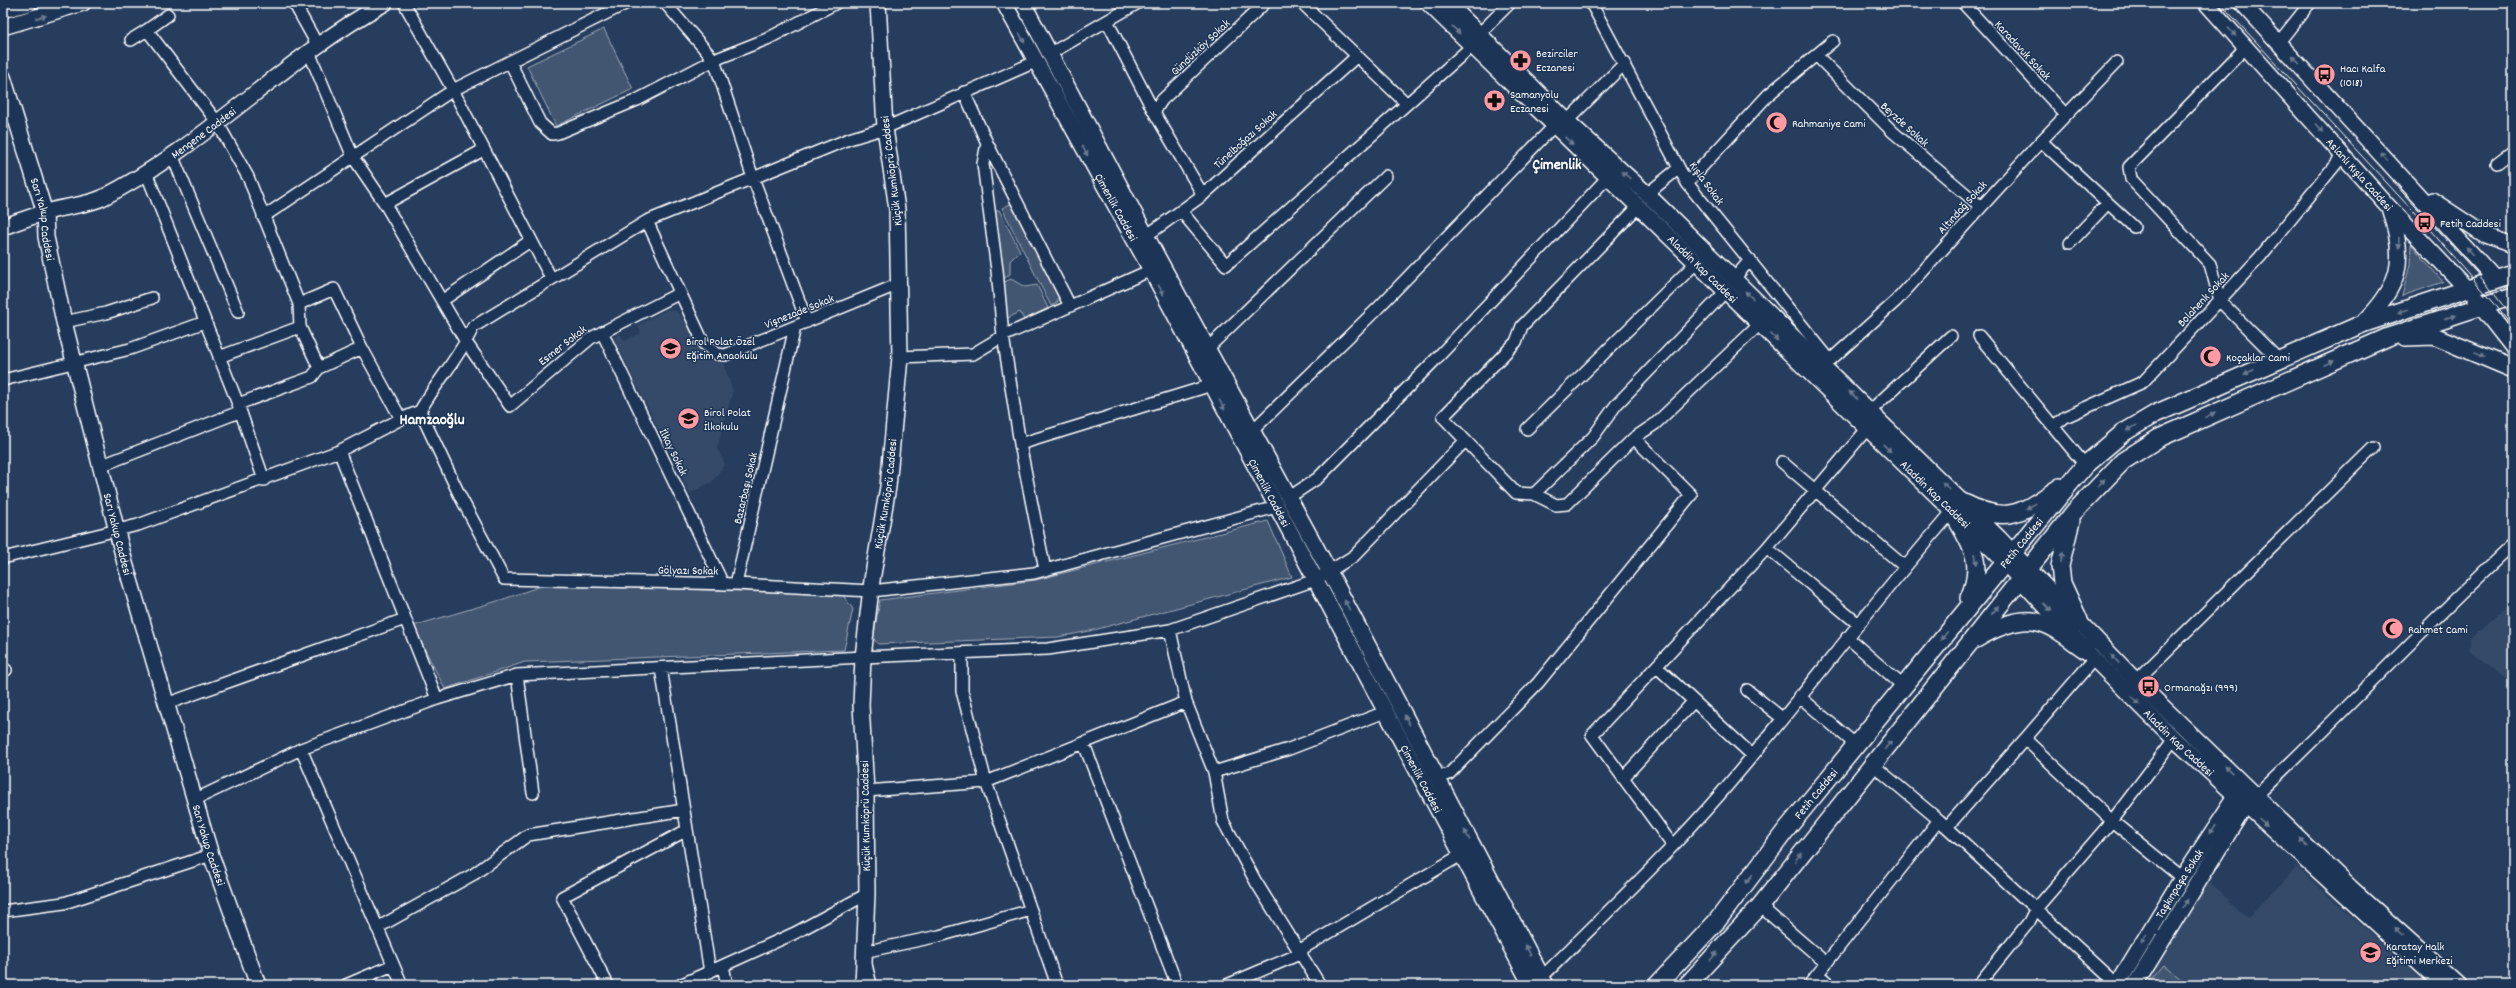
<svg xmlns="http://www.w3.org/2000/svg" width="2516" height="988" viewBox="0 0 2516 988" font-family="Dekko,sans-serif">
  <rect width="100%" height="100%" fill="#263d5e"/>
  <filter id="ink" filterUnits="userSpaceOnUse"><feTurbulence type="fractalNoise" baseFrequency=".025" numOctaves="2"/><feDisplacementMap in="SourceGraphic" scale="8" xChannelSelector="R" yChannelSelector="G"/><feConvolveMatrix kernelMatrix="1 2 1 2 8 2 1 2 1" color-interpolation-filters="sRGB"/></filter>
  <g filter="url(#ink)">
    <path fill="#344a68" d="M668,309L676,311L688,325L704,359L723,363L733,391L717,448L725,464L712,482L690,493L615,341V336L620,333L624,341L641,333L638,325Z
      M2513,600V685L2469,650L2470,640Z
      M2297,867L2428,985H2150L2146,982L2207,880L2248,918Z"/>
    <path fill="#425672" stroke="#a0aab8" d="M604,29L633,89L556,126L527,66Z
      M1012,203L1059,295L1057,303L1051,306L1002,208Z
      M999,210L1020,251L1010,261V274L1002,280L994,212Z
      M2411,244L2443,282L2402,296L2410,264Z
      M1011,279L1025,287L1037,285L1048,308L1024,320L1020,312L1006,319L1002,283Z
      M1268,521L1292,577L1090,631L1058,637L878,644L873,638L880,600L1036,580Z
      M544,585L842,594L853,609L844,650L525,662L445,689L413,626L501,600Z
      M2164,965L2188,985H2153L2149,982Z"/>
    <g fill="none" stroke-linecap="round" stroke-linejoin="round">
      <defs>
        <path id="street" d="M294,3L318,46
          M404,3L453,90L551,278
          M665,3L714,60L753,178L647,221L473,327C460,357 436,382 420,411L460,496L504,579L736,584L871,591L1034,573L1276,507
          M1302,3L1406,103
          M1591,3L1687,183L1830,360
          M1963,3L2065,114
          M1107,21L1154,112L1203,195
          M147,30L168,15
          M1479,34L1510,3
          M131,40L147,30L217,122L248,177L299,304L300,327
          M2279,42L2310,3
          M2246,47L2129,167L2131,179L2210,264L2220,301L2278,359
          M309,52L353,157L385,204L466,342L510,406L591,338L680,293
          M1051,53L1138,3
          M1817,56L1893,132L1980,206
          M510,62L540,123L552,134L558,133L637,100L714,60L767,39L836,3
          M964,92L987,143L983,164L997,270L1003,336L1020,444L1045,570
          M1154,112L1162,100L1265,3
          M1567,121L1625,63
          M2041,141L2134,227
          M987,143L1070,306
          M172,155L238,312
          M2497,163L2513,151
          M146,172L238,404L264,480
          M1687,183L1768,95L1833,41
          M1647,194L1679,168
          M385,204L483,150
          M1638,207L1522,326L1516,342L1443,417L1516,493L1534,494L1556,505L1567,504L1634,438L1655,424L1760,324
          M1181,211L1226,265L1472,46
          M263,217L453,90L627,3
          M647,221L704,344L717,354L725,355L899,284
          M1146,236L1203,195L1357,56
          M2070,243L2108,203
          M1733,280L1750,260
          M443,300L530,241
          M299,304L334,289L362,348L401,419
          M64,322L106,313L152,298
          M807,322L753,178L849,139L885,128L1035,62
          M602,332L723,584
          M1979,336L2085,465
          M1207,349L1386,176
          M219,357L300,327L319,368
          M900,357L973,354L1003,336L1151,270
          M1826,364L1896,301L2041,141L2117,62
          M3,380L130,349L205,322
          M238,404L312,377L319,368L362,348
          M1870,411L1951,336
          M2054,426L2065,417L2143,382L2260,257L2344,154
          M1527,429L1696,263
          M1252,431L1377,309L1554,126
          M1020,444L1212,385
          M339,451L437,699
          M1782,462L1905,567
          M100,466L239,412
          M1534,494L1593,437L1616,405L1726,291
          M1288,498L1318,478L1436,359L1608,177
          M1767,548L1857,623
          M3,558L138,525L339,451L401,419L420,411
          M736,584L795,327
          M1170,630L1186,702L1214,772L1223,821L1256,882L1320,985
          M1847,637L1903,686
          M962,653V691L986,782L1057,985
          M1657,667L1752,755
          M661,668L710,972
          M3,671L6,670
          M517,675L533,793
          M2136,681L2373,448
          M1747,690L1782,718
          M1799,696L1856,745
          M166,704L405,619
          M2025,739L2094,659
          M1084,744L1177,985
          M301,749L402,985
          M1872,764L1939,820L2117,984
          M1214,772L1289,749L1385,712
          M1437,778L1449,774L1538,683L1691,495L1634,438
          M1623,778L1693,702
          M866,791L986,782L1186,702
          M2256,796C2343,713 2425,626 2513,544
          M194,800L301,749L437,699L517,675L863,657L1048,649L1170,630L1315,580L1354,556L1465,441
          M1947,827L2025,739L2112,821L2182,878
          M1673,846L1592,735L1767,548L1867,429
          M1760,906L1826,963
          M3,911L64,903L211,855
          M377,928L474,874L528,835L684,810
          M1300,950L1461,855
          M723,966L727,985
          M1818,974L1830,985
          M1542,977C1603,916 1666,857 1722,792C1801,700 1872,603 1952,512
          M346,985L393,965
          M608,985L562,897L687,830
          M680,985L795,933L867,894
          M871,985L863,952L939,936L1031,910
          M1227,985L1302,953
          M1809,985L1939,820
          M1978,985L2029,922L2035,910L2112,821L2174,739"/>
        <g id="secondary">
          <path id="s1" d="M1004,3L1151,270L1531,985"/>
          <path d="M1023,3L1158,258L1329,571L1546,985"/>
          <path id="s2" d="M1428,3L1993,550L2094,659L2174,739L2443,985"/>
          <path d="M1448,3L1567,121L1647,194L1998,537L2136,681L2351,888L2459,985"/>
          <path id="s3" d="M2206,3L2388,206L2466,288"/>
          <path d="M2242,3L2496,280"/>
          <path d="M3,10L29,3"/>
          <path d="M3,27L83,3"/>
          <path id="s4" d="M3,77L45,213L46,237L64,322L125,563L211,855L258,985"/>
          <path d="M2432,200L2485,235L2513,245"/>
          <path id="s5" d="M3,227C21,220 39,214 58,209C72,206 89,204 102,198C205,146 284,58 385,3"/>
          <path d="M2362,324C2400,287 2407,261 2390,211"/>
          <path id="s6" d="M863,985L867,894L866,791L861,705L863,657L872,580L888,487L900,357L897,209L885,128L878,3"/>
          <path id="s7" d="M2117,985L2182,878L2240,790"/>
          <path d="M2135,985L2245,806L2253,799"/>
        </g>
        <g id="primary">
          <path d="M2477,300L2513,346"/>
          <path d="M2405,337L2434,336L2513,369"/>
          <path d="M1962,502C2008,525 2020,514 2060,487"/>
          <path d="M1952,512C1971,544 1985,562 1969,598"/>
          <path d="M2071,521L2060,566L2062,583L2079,620"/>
          <path d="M1976,639C1992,629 2019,617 2038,622C2056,626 2072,641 2086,650"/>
          <path id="s8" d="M1657,985L1717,921L1786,830L2085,465L2123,433L2155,414L2362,324L2513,274"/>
          <path d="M1687,985L1760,906L2074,512L2123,461L2159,438L2388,337L2513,296"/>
        </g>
      </defs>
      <use href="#street" stroke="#fff" stroke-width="14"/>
      <use href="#secondary" stroke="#fff" stroke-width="18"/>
      <use href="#primary" stroke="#fff" stroke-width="20"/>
      <use href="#street" stroke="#1d3557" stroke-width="11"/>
      <use href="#secondary" stroke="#1d3557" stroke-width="15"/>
      <use href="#primary" stroke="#1d3557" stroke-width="17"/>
      <path stroke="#fff" stroke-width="1" d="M2220,3L2424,223L2494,303L2513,328
        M2393,182L2485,282L2508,312"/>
    </g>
    <defs><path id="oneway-solid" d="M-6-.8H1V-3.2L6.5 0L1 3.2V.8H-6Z"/></defs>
    <g fill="#6c7c92">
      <use href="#oneway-solid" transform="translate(41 17) rotate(-16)"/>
      <use href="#oneway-solid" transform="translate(1456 30) rotate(44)"/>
      <use href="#oneway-solid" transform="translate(2232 32) rotate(47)"/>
      <use href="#oneway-solid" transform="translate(1022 38) rotate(62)"/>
      <use href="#oneway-solid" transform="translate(2296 60) rotate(-133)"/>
      <use href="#oneway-solid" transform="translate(2320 128) rotate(48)"/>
      <use href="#oneway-solid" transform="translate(1569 141) rotate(43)"/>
      <use href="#oneway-solid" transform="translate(1085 151) rotate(61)"/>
      <use href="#oneway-solid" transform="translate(2384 156) rotate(-133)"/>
      <use href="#oneway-solid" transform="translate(1626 175) rotate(-138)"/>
      <use href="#oneway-solid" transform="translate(2399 243) rotate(89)"/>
      <use href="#oneway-solid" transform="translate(2470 251) rotate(-132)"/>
      <use href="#oneway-solid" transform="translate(1161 290) rotate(62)"/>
      <use href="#oneway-solid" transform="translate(1749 295) rotate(-136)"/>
      <use href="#oneway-solid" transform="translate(2403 311) rotate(162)"/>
      <use href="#oneway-solid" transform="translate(2450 317) rotate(-18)"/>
      <use href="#oneway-solid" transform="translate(1774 337) rotate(45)"/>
      <use href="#oneway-solid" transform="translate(2480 354) rotate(22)"/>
      <use href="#oneway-solid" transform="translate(2329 363) rotate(-24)"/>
      <use href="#oneway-solid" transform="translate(2249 372) rotate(156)"/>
      <use href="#oneway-solid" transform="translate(1853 395) rotate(-136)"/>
      <use href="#oneway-solid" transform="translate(1222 405) rotate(62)"/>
      <use href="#oneway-solid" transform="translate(2210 415) rotate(-24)"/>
      <use href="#oneway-solid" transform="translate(2132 428) rotate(149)"/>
      <use href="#oneway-solid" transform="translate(1887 448) rotate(44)"/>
      <use href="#oneway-solid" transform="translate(2101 483) rotate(-46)"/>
      <use href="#oneway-solid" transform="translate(1946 486) rotate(-135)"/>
      <use href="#oneway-solid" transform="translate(2031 506) rotate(151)"/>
      <use href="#oneway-solid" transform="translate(2062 557) rotate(-79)"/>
      <use href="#oneway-solid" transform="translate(1976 559) rotate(81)"/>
      <use href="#oneway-solid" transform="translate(1347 605) rotate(-118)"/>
      <use href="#oneway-solid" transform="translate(2047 607) rotate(46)"/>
      <use href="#oneway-solid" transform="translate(1995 610) rotate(-52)"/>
      <use href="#oneway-solid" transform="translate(1944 636) rotate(129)"/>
      <use href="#oneway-solid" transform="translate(2115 659) rotate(-133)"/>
      <use href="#oneway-solid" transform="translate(2136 701) rotate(45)"/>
      <use href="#oneway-solid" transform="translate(1407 720) rotate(-118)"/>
      <use href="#oneway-solid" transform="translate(1888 745) rotate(-51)"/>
      <use href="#oneway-solid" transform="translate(2228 769) rotate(-136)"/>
      <use href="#oneway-solid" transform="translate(2263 822) rotate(42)"/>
      <use href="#oneway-solid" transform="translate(2213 829) rotate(123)"/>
      <use href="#oneway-solid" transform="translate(1467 835) rotate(-118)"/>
      <use href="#oneway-solid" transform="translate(2304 842) rotate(-136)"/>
      <use href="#oneway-solid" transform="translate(1798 857) rotate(-52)"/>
      <use href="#oneway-solid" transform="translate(1749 879) rotate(128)"/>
      <use href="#oneway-solid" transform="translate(2185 904) rotate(-58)"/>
      <use href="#oneway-solid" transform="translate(2399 931) rotate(-138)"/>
      <use href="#oneway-solid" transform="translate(2144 939) rotate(121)"/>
      <use href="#oneway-solid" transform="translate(1528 950) rotate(-118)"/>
      <use href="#oneway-solid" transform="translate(1714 956) rotate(-48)"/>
    </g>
  </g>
  <defs>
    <symbol id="pharmacy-disc" viewBox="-11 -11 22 22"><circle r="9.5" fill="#ff9aa2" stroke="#1d3557"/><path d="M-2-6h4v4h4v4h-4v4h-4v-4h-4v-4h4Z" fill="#111"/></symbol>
    <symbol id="bus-disc" viewBox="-11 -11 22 22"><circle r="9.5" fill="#ff9aa2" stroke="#1d3557"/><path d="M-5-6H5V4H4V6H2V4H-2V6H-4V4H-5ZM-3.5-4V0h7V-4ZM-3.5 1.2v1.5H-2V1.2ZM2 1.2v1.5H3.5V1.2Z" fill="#111"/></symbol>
    <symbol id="mosque-disc" viewBox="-11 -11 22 22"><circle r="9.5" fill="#ff9aa2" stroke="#1d3557"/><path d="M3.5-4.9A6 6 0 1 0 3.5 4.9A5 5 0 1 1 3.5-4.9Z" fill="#111"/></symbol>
    <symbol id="school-disc" viewBox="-11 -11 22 22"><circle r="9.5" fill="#ff9aa2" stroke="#1d3557"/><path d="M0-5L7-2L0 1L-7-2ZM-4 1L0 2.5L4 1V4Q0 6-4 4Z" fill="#111"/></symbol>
  </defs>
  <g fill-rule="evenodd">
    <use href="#pharmacy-disc" x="1508" y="48" width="25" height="25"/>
    <use href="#bus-disc" x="2312" y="62" width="25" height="25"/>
    <use href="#pharmacy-disc" x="1482" y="88" width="25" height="25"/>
    <use href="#mosque-disc" x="1764" y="110" width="25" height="25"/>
    <use href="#bus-disc" x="2412" y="210" width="25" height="25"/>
    <use href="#school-disc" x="658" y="336" width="25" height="25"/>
    <use href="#mosque-disc" x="2198" y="344" width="25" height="25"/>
    <use href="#school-disc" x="676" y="406" width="25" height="25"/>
    <use href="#mosque-disc" x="2380" y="616" width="25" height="25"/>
    <use href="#bus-disc" x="2136" y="674" width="25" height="25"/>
    <use href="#school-disc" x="2358" y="940" width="25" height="25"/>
  </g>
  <g text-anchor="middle" stroke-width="3" stroke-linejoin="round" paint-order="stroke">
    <g font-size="12" fill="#fff" stroke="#1d3557">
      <text transform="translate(1200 47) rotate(-43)" y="4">Gündüzköy Sokak</text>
      <text transform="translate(2023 50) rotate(47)" y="4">Karadavuk Sokak</text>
      <text transform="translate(1905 124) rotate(42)" y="4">Beyzde Sokak</text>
      <text dy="4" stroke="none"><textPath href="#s5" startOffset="224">Mengene Caddesi</textPath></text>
      <text transform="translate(1245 139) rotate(-42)" y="4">Tünelboğazı Sokak</text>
      <text transform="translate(891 171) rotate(-97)" y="4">Küçük Kumköprü Caddesi</text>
      <text dy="4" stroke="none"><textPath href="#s3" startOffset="230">Aslanlı Kışla Caddesi</textPath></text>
      <text transform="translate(1707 183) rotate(54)" y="4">Kışla Sokak</text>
      <text dy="4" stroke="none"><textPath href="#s1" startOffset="233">Çimenlik Caddesi</textPath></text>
      <text transform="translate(1962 207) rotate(-48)" y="4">Altındağ Sokak</text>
      <text dy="4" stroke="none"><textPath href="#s4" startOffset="148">Sarı Yakup Caddesi</textPath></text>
      <text dy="4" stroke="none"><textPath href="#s2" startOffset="382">Aladdin Kap Caddesi</textPath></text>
      <text transform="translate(2203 299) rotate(-47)" y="4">Bolahenk Sokak</text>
      <text transform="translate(799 311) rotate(-22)" y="4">Vişnezade Sokak</text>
      <text transform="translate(562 345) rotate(-38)" y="4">Esmer Sokak</text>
      <text transform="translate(674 452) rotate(64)" y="4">İlkay Sokak</text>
      <text transform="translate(745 488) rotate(-77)" y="4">Bazarbaşı Sokak</text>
      <text dy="4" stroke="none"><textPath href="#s1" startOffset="557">Çimenlik Caddesi</textPath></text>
      <text dy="4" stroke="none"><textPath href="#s6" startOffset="493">Küçük Kumköprü Caddesi</textPath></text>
      <text dy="4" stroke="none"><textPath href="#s2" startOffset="706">Aladdin Kap Caddesi</textPath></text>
      <text dy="4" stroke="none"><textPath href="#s4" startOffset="472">Sarı Yakup Caddesi</textPath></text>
      <text dy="4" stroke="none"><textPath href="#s8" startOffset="573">Fetih Caddesi</textPath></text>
      <text transform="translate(688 570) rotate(1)" y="4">Gölyazı Sokak</text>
      <text dy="4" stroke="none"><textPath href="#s2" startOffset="1054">Aladdin Kap Caddesi</textPath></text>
      <text dy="4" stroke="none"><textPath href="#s1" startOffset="881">Çimenlik Caddesi</textPath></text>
      <text dy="4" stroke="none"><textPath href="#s8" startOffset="249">Fetih Caddesi</textPath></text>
      <text transform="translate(865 816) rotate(-91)" y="4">Küçük Kumköprü Caddesi</text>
      <text dy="4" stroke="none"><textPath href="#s4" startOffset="796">Sarı Yakup Caddesi</textPath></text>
      <text dy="4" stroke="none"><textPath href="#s7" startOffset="119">Taşkınpaşa Sokak</textPath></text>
    </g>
    <g font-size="12" fill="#fff" stroke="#1d3557" text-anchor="start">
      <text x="1536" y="57">Bezirciler<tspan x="1536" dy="14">Eczanesi</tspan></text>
      <text x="2340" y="72">Hacı Kalfa<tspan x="2340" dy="14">(1018)</tspan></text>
      <text x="1510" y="98">Samanyolu<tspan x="1510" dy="14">Eczanesi</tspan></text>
      <text x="1792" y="127">Rahmaniye Cami</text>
      <text x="2440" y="227">Fetih Caddesi</text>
      <text x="686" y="345">Birol Polat Özel<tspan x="686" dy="14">Eğitim Anaokulu</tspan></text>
      <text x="2226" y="361">Koçaklar Cami</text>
      <text x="704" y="416">Birol Polat<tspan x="704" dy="14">İlkokulu</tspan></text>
      <text x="2408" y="633">Rahmet Cami</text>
      <text x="2164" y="691">Ormanağzı (999)</text>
      <text x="2386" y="950">Karatay Halk<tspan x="2386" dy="14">Eğitimi Merkezi</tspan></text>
    </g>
    <g font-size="16" font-weight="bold" fill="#fff" stroke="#1d3557">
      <text x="1557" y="169">Çimenlik</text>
      <text x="432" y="424">Hamzaoğlu</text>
    </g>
  </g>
  <rect width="2516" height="988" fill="none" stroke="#1d3557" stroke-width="16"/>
  <rect x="8" y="8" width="2500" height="972" fill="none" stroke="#fff" stroke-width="1.5" filter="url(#ink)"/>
</svg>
